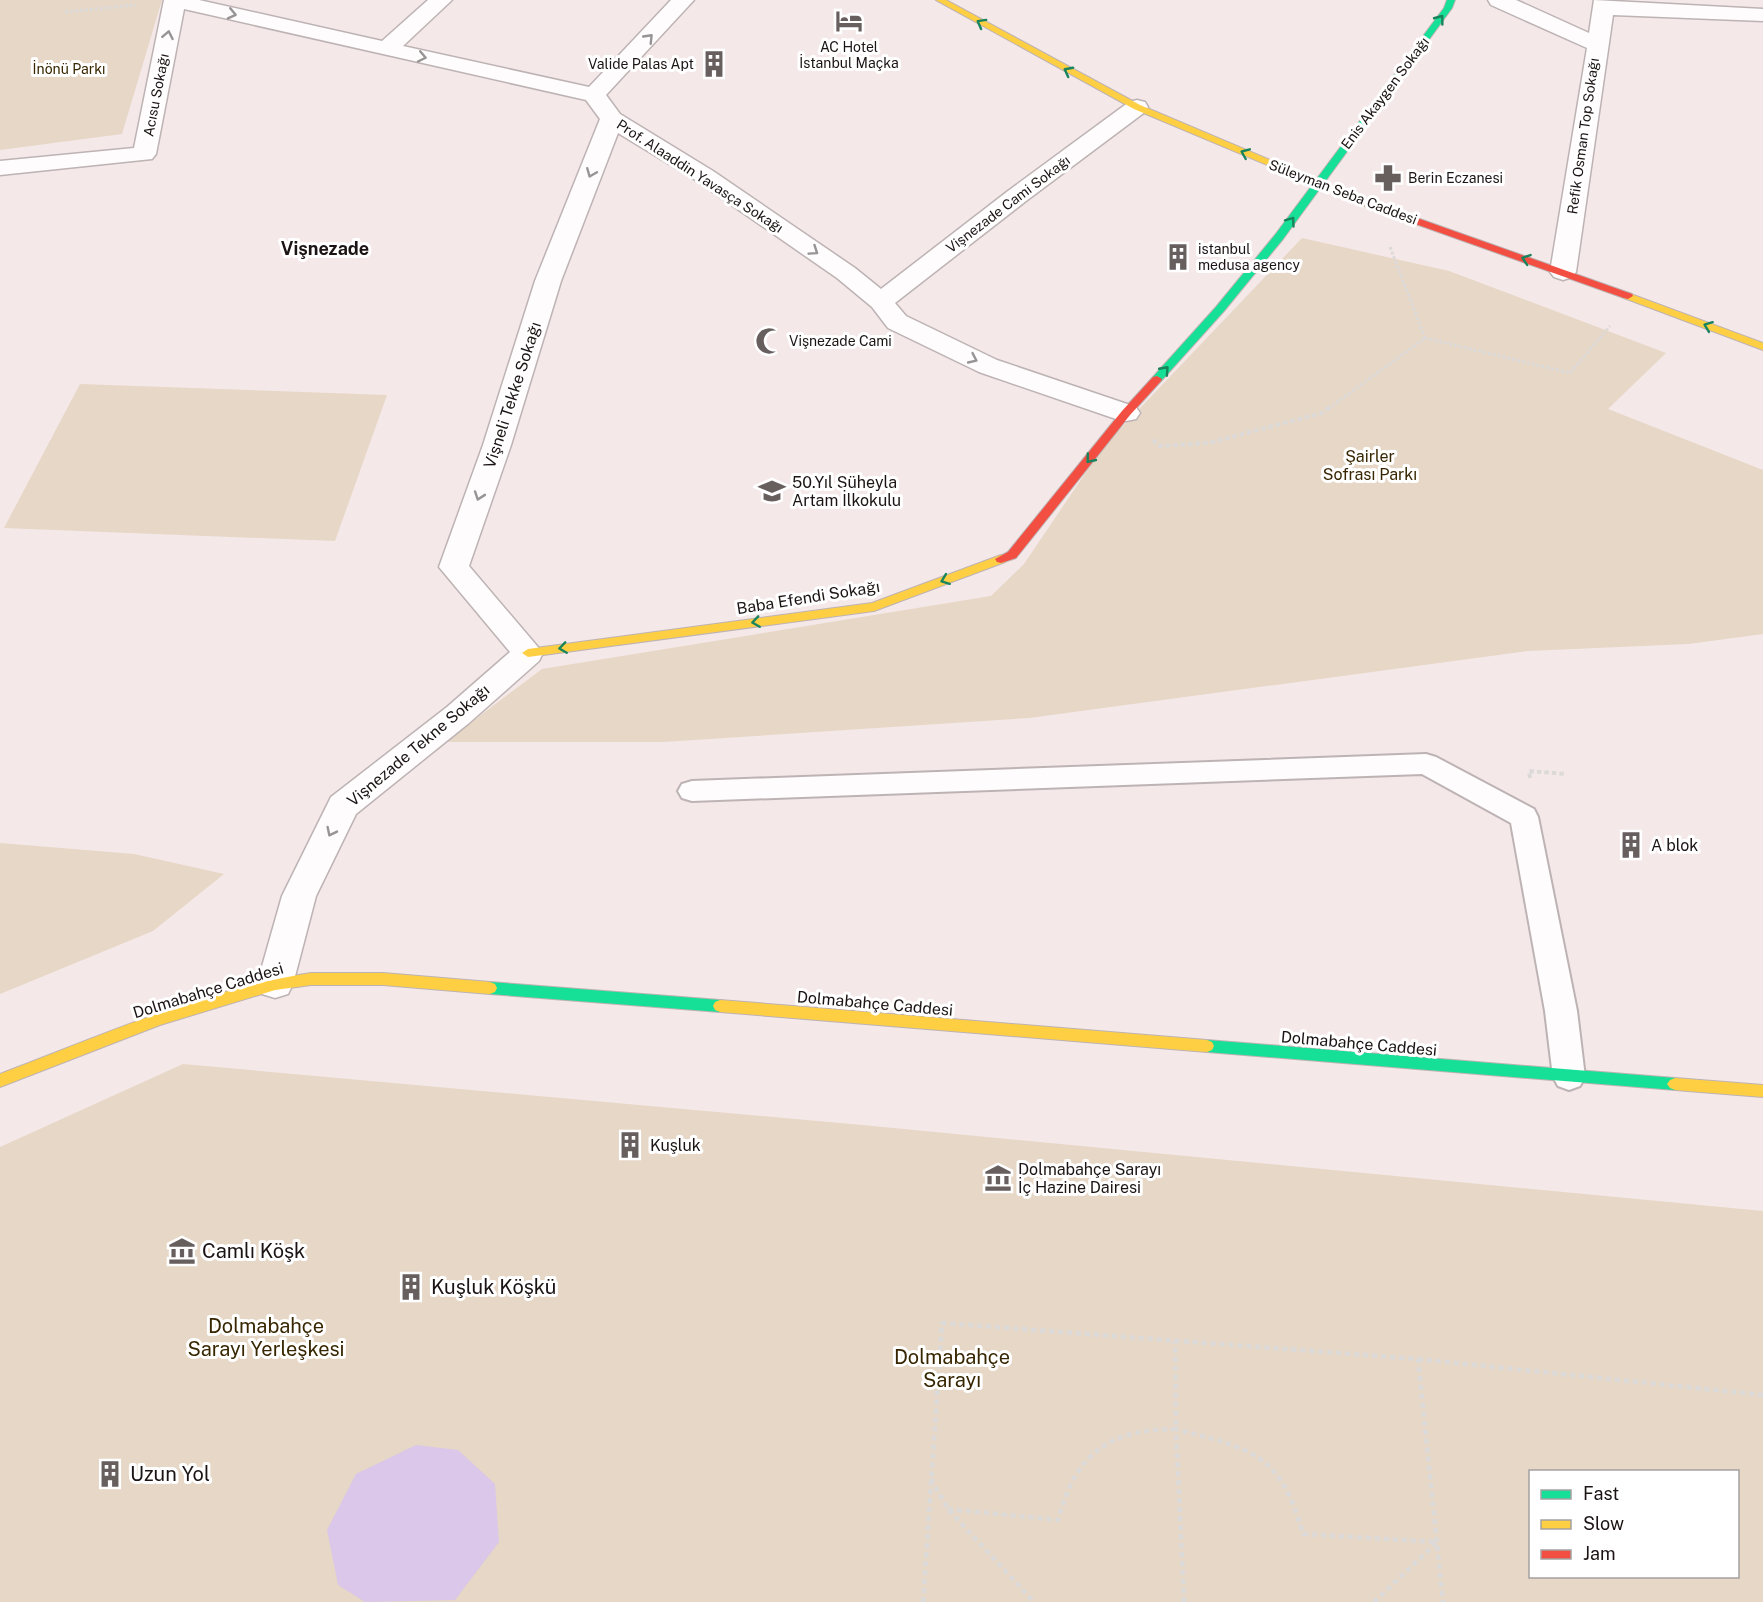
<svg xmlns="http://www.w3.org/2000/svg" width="1763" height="1602" viewBox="0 0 1763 1602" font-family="'Public Sans',sans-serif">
  <rect width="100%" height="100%" fill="#f5e8e8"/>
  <path fill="#e6d7c6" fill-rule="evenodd" d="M0,0H162L122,134L0,150Z
    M1302,238L1449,271L1666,353L1608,409L1763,470V634L1688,644L1528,651L1029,718L663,742H445L542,669L991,596L1024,564L1103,447Z
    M80,384L387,395L335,541L4,528Z
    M0,843L134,854L224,874L153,931L0,994Z
    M183,1064L862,1125L1763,1211V1602H0V1147ZM1530,1472H1738V1576H1530Z"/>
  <path fill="#dac7e9" d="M416,1445L458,1450L495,1484L499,1542L455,1600L365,1602L338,1585L327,1530L356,1474Z"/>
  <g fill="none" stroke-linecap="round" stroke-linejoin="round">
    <defs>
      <path id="lane" d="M1426,754L1436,757L1534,809L1538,817L1577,1011L1585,1077L1580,1086L1569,1090L1558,1086L1553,1077L1545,1011L1511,823L1422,774L692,801L682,798L678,791L682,784L692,781Z"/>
      <path id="street" d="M164,0H199L382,41L428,0H452L403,46L589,87L671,0H694L606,95L620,114L713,171L855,268L881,289L1008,191L1129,102L1137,100L1145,102L1148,107L1145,112L1026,201L895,303L906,316L997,360L1136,407L1140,413L1136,419L1126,421L1116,419L979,372L888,328L872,307L837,278L697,181L618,133L561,281L511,445L469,566L543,653L539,661L469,723L356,814L316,896L293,984L288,994L275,998L262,994L257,984L282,896L331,797L447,707L510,652L439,567L483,445L535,281L600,119L586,100L184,9L156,154L152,159L0,175V161L134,148Z
        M1488,0H1516L1589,33L1594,0L1763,9V21L1613,15L1576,272L1572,277L1563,280L1554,277L1550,272L1587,48L1491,5Z"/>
      <path id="fast" d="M1447,0H1455L1452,8L1283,239L1224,311L1161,381H1153V377L1216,307L1275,235L1444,8Z
        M490,982L720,1000L725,1002L727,1006L725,1010L720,1012L490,994L485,992L483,988L485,984Z
        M1207,1040L1675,1078L1680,1080L1683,1084L1680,1088L1675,1090L1207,1052L1202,1050L1200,1046L1202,1042Z"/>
      <path id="slow" d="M936,0H946L1140,105L1374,204L1369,207L1365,206L1134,109Z
        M1628,293L1763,343V350L1624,298L1623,296Z
        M1001,555L1007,559L1005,562L874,611L528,657L522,653L528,649L872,603Z
        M311,973H383L490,982L495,984L497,988L495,992L490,994L383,985H311L275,990L160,1025L0,1087V1074C98,1037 207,988 311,973Z
        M720,1000L1207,1040L1212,1042L1214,1046L1212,1050L1207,1052L720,1012L715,1010L713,1006L715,1002Z
        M1675,1078L1763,1085V1097L1675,1090L1670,1088L1667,1084L1670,1080Z"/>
      <path id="jam" d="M1369,201L1632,294L1633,296L1628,299L1624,298L1365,206L1364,204Z
        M1157,376L1162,379L1161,381L1130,415L1016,558L1001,563L997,562L995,559L1008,552L1122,411L1153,377Z"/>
    </defs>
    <use href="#lane" stroke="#bdb3b4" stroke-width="4"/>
    <use href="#street" stroke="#bdb3b4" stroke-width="3"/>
    <use href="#fast" stroke="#bdb3b4" stroke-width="2"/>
    <use href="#slow" stroke="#bdb3b4" stroke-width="2"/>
    <use href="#jam" stroke="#bdb3b4" stroke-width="2"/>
    <path stroke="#dcd9d9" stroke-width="3" stroke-dasharray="3 2" stroke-linecap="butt" d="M65,12L136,5
      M1390,247L1425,338
      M1328,409L1425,338L1570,373L1610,326"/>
    <path stroke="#dcd9d9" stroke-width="4" stroke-dasharray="4.5 3" stroke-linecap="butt" d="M1153,440L1160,446L1209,443L1322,413L1330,407
      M1530,778L1529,771L1567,774"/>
    <path stroke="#dcd9d9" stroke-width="4.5" stroke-dasharray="5 4" stroke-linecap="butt" d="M1418,1359L1763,1395
      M931,1479L948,1509L1034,1602
      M948,1509L1058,1520C1075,1455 1108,1429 1176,1429L1175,1341
      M923,1602L942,1323L1418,1359L1443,1602
      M1184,1602L1176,1429C1251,1449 1280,1452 1303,1534L1437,1542
      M1374,1602L1436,1543"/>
    <use href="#lane" fill="#fefcfc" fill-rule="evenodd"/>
    <use href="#street" fill="#fefcfc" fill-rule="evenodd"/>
    <use href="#fast" fill="#16e098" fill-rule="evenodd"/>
    <use href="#slow" fill="#ffcf43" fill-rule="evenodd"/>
    <use href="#jam" fill="#f24e42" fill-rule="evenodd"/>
  </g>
  <defs><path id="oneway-chevron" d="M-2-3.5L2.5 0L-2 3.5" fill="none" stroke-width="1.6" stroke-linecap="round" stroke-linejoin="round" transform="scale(1.5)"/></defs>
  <g stroke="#989394">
    <use href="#oneway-chevron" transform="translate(232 14) rotate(13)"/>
    <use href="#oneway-chevron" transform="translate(168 35) rotate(-79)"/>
    <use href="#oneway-chevron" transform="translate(649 38) rotate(-46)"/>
    <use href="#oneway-chevron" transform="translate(422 57) rotate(12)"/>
    <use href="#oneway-chevron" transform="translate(591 173) rotate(112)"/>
    <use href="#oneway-chevron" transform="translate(814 251) rotate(34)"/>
    <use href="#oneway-chevron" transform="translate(973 359) rotate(25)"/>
    <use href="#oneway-chevron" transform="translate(479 496) rotate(109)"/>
    <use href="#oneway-chevron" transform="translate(331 832) rotate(116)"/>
  </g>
  <g stroke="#18845d">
    <use href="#oneway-chevron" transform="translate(1440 19) rotate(-53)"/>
    <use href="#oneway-chevron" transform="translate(981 23) rotate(-151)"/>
    <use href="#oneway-chevron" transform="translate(1068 71) rotate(-152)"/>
    <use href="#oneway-chevron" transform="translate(1245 153) rotate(-157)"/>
    <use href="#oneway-chevron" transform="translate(1291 221) rotate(-54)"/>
    <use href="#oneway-chevron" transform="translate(1526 259) rotate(-161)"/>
    <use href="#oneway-chevron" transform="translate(1708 326) rotate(-159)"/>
    <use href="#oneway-chevron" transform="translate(1165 370) rotate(-48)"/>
    <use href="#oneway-chevron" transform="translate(1090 459) rotate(129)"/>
    <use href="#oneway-chevron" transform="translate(945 580) rotate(159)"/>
    <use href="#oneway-chevron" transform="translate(756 622) rotate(172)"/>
    <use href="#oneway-chevron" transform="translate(563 648) rotate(172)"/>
  </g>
  <defs>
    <symbol id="hotel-bare" viewBox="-9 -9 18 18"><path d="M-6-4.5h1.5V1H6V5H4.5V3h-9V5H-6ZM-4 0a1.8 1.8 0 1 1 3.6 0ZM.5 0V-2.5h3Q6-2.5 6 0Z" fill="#675e5e" stroke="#fff" stroke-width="2.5" paint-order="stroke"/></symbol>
    <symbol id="building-bare" viewBox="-9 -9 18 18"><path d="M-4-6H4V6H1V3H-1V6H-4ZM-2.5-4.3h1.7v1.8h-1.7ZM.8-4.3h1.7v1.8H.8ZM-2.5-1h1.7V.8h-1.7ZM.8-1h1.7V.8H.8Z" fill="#675e5e" stroke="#fff" stroke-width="2.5" paint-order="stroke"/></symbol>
    <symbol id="pharmacy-bare" viewBox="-9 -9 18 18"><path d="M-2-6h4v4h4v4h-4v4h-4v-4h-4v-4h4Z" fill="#675e5e" stroke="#fff" stroke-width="2.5" paint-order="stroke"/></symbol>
    <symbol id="mosque-bare" viewBox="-9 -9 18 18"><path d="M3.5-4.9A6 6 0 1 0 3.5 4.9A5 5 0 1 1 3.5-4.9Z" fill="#675e5e" stroke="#fff" stroke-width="2.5" paint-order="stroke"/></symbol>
    <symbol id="school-bare" viewBox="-9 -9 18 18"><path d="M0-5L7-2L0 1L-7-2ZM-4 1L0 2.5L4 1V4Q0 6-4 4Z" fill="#675e5e" stroke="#fff" stroke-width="2.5" paint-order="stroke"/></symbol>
    <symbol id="museum-bare" viewBox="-9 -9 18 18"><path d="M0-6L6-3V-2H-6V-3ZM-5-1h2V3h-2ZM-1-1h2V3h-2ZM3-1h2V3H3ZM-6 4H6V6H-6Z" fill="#675e5e" stroke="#fff" stroke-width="2.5" paint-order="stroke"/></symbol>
  </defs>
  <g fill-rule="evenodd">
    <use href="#hotel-bare" x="830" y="2" width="38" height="38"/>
    <use href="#building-bare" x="695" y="45" width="38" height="38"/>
    <use href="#pharmacy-bare" x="1369" y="159" width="38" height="38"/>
    <use href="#building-bare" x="1159" y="238" width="38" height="38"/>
    <use href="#mosque-bare" x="750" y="322" width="38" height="38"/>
    <use href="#school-bare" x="753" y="472" width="38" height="38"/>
    <use href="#building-bare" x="1612" y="826" width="38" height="38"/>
    <use href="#building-bare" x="611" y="1126" width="38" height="38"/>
    <use href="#museum-bare" x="979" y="1159" width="38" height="38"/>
    <use href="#museum-bare" x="163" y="1232" width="38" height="38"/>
    <use href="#building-bare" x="392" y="1268" width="38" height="38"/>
    <use href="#building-bare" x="91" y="1455" width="38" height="38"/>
  </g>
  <g text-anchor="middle" stroke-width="6" stroke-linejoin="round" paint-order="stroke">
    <g font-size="14" fill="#1b1314" stroke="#fff" text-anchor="start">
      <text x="849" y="52" text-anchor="middle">AC Hotel<tspan x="849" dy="16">İstanbul Maçka</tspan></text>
      <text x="694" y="69" text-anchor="end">Valide Palas Apt</text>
      <text x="1408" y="183">Berin Eczanesi</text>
      <text x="1198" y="254">istanbul<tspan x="1198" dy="16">medusa agency</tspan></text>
      <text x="789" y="346">Vişnezade Cami</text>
    </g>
    <g font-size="14" fill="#372600" stroke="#fff">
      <text x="69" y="74">İnönü Parkı</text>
    </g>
    <g font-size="14" fill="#1b1314" stroke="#fff">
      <text transform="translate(1385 93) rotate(-53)" y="5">Enis Akaygen Sokağı</text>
      <text transform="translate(156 95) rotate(-79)" y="5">Acısu Sokağı</text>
      <text transform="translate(1583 136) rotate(-82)" y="5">Refik Osman Top Sokağı</text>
      <text transform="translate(700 176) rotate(33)" y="5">Prof. Alaaddin Yavasça Sokağı</text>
      <text transform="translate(1343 192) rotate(21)" y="5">Süleyman Seba Caddesi</text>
      <text transform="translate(1008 204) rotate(-37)" y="5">Vişnezade Cami Sokağı</text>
    </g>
    <g font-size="16" fill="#1b1314" stroke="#fff">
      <text transform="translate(512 395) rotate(-72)" y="6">Vişneli Tekke Sokağı</text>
      <text transform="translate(808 597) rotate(-9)" y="6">Baba Efendi Sokağı</text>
      <text transform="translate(418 745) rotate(-40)" y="6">Vişnezade Tekne Sokağı</text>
      <text transform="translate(208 990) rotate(-17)" y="6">Dolmabahçe Caddesi</text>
      <text transform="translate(875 1003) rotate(5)" y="6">Dolmabahçe Caddesi</text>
      <text transform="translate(1359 1043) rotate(5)" y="6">Dolmabahçe Caddesi</text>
    </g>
    <g font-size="16" fill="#372600" stroke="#fff">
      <text x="1370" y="462">Şairler<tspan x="1370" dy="18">Sofrası Parkı</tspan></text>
    </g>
    <g font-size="16" fill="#1b1314" stroke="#fff" text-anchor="start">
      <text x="792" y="488">50.Yıl Süheyla<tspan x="792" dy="18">Artam İlkokulu</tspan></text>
      <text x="1651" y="851">A blok</text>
      <text x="650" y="1151">Kuşluk</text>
      <text x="1018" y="1175">Dolmabahçe Sarayı<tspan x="1018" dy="18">İç Hazine Dairesi</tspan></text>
    </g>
    <g font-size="18" font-weight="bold" fill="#1b1314" stroke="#fff">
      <text x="325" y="255">Vişnezade</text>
    </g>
    <g font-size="20" fill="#1b1314" stroke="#fff" text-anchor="start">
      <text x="202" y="1258">Camlı Köşk</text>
      <text x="431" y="1294">Kuşluk Köşkü</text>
      <text x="130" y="1481">Uzun Yol</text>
    </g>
    <g font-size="20" fill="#372600" stroke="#fff">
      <text x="266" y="1333">Dolmabahçe<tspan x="266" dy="23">Sarayı Yerleşkesi</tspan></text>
      <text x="952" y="1364">Dolmabahçe<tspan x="952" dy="23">Sarayı</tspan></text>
    </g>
  </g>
  <rect x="1529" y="1470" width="210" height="108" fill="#ffffff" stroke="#a4a1a1" stroke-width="1.5"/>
  <rect x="1541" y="1490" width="30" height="9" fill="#16e098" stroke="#a4a1a1" stroke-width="1.5"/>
  <text x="1583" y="1500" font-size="18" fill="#1b1314">Fast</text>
  <rect x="1541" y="1520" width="30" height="9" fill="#ffcf43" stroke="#a4a1a1" stroke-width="1.5"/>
  <text x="1583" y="1530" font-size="18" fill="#1b1314">Slow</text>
  <rect x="1541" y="1550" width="30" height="9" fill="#f24e42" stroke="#a4a1a1" stroke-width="1.5"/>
  <text x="1583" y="1560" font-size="18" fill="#1b1314">Jam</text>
</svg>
